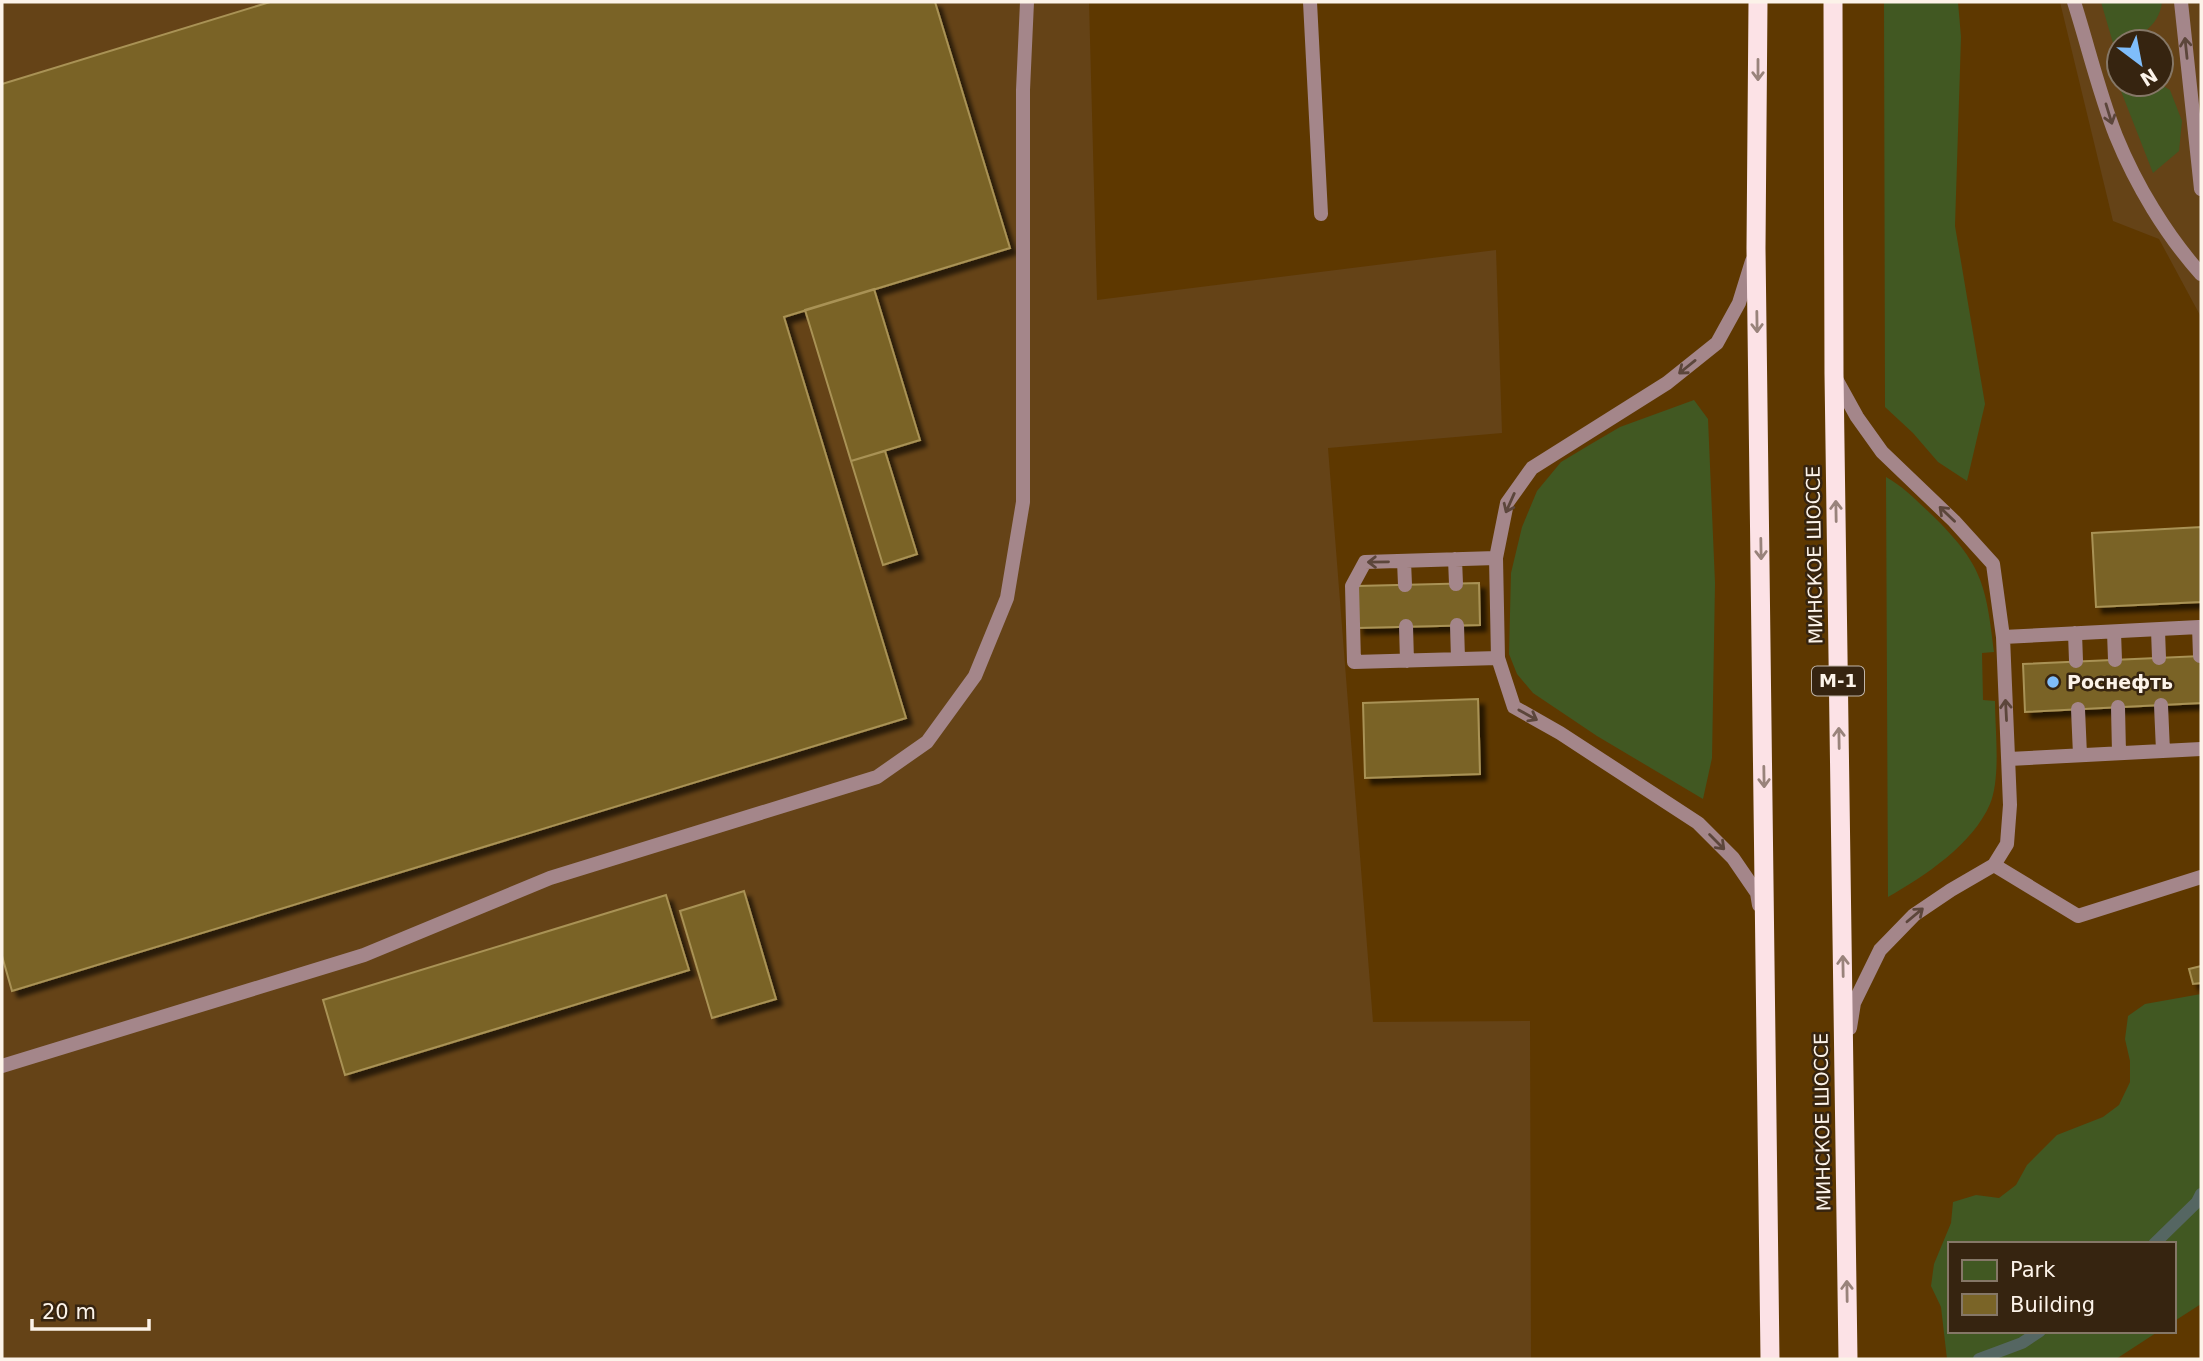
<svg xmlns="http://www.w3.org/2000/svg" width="2203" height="1361" viewBox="0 0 2203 1361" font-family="'DejaVu Sans',sans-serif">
  <defs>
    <filter id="shadow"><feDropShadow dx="6" dy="6" stdDeviation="2" flood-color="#0009"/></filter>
  </defs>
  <rect width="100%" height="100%" fill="#5e3800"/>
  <path fill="#654317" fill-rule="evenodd" d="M2,2H1089L1097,300L1496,250L1502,433L1328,448L1373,1022L1530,1021L1531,1359H2Z
    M2060,2H2201V317L2159,239L2113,221ZM2119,42H2161V84H2119Z"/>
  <path fill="#415822" d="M1884,2H1958L1961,37L1955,226L1985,404L1967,481L1938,462L1913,433L1885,407Z
    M2101,2H2162C2159,28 2137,39 2113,43Z
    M2124,84H2160L2170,90L2182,121L2179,151L2153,173L2119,86Z
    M1694,400L1708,419L1715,583L1712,758L1703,799L1597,736L1533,693L1517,674L1509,654L1511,573L1522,527L1537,491L1561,462L1591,444L1620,427Z
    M1886,477C1904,487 1917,501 1932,515C1982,564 1986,584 1994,652L1982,653L1983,700L1995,701C1995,729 2001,778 1990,804C1973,844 1925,876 1888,897Z
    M2201,994V1304L2173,1322V1244H1949V1331H2159L2116,1359H1947L1941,1307L1931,1286L1934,1264L1951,1223L1953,1202L1976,1195L1999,1198L2016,1185L2027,1165L2057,1135L2103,1117L2119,1105L2130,1082V1061L2125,1039L2128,1016L2145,1004Z"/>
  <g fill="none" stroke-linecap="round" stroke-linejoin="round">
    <path stroke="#556662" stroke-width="12" d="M2154,1244L2197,1202L2201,1194
      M1979,1359L2022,1343L2040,1331"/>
  </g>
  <path fill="#7a6427" stroke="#a99255" stroke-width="2" filter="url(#shadow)" d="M270,2H935L1010,248L784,317L906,718L12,991L2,956V84Z
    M874,289L920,440L851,461L805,310Z
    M885,451L917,554L883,565L851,461Z
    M2201,527V602L2096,607L2092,533Z
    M1479,583L1480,625L1358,628L1357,586Z
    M2201,656V703L2025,712L2023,664Z
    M1478,699L1480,774L1365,778L1363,703Z
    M744,891L776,999L712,1018L680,911Z
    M666,895L689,970L345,1075L323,1000Z
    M2201,966V983L2193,984L2189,969Z"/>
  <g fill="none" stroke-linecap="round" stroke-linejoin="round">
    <path stroke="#a4868a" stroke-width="14" d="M1310,2L1321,214
      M2074,2C2088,46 2099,93 2116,136C2136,185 2166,235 2201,274
      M2181,2L2201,189
      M1752,261L1739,303L1717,343L1667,383L1532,468L1507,503L1496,558L1498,658L1514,707L1560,733L1698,823L1733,858L1757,893L1759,905
      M1836,379L1857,417L1882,452L1954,521L1993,564L2003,637L2010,805L2007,844L1994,865L1951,890L1914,915L1880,950L1854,1003L1850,1028
      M1496,558L1365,562L1352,586L1354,662L1498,658
      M1455,559L1456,584
      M1404,561L1405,585
      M1457,625L1458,659
      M1406,626L1407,661
      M2158,630L2159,658
      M2114,632L2115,660
      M2075,633L2076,661
      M2003,637L2199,627L2200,656
      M2161,705L2163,751
      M2118,707L2119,753
      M2078,709L2080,755
      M2009,759L2201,749
      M1994,865L2078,916L2201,877
      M2,1066L364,955L550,878L877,777L927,742L975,676L1007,598L1023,502V90L1027,2"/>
    <path stroke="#fce2e6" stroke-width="19" d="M1758,2L1756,248L1770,1359
      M1833,2L1834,374L1848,1359"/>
  </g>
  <defs><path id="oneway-shaft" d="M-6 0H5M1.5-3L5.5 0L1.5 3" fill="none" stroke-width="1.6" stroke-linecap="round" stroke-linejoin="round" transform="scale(1.75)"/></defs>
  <g stroke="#5c463b">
    <use href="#oneway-shaft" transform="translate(2186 48) rotate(-96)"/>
    <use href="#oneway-shaft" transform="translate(2109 114) rotate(73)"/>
    <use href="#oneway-shaft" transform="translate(1687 367) rotate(141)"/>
    <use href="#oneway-shaft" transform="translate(1510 503) rotate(114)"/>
    <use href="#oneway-shaft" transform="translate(1947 514) rotate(-136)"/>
    <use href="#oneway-shaft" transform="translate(1378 562) rotate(179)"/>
    <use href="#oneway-shaft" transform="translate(2006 710) rotate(-93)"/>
    <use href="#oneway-shaft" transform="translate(1528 715) rotate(29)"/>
    <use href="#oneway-shaft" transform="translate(1717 842) rotate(45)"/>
    <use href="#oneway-shaft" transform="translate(1915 915) rotate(-40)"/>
  </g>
  <g stroke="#99837b">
    <use href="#oneway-shaft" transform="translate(1758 70) rotate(90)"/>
    <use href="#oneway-shaft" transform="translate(1757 322) rotate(89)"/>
    <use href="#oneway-shaft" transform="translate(1836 511) rotate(-91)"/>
    <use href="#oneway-shaft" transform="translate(1761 549) rotate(89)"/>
    <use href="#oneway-shaft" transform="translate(1839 738) rotate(-91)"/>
    <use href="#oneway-shaft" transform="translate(1764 777) rotate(89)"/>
    <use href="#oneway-shaft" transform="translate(1843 966) rotate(-91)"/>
    <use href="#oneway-shaft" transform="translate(1847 1291) rotate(-91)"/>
  </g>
  <circle fill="#7fbdfa" stroke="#362410" stroke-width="2.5" cx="2053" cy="682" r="7"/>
  <g text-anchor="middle" stroke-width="5" stroke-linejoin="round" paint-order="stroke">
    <rect fill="#362410" stroke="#c1b5a8" stroke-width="2" x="1812" y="666.5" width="52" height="29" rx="5"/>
    <g font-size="18" font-weight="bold" fill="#fcf3e9">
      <text x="1838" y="687">М-1</text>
    </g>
    <g font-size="19" fill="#fcf3e9" stroke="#362410">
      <text transform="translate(1814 555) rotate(-91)" y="7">МИНСКОЕ ШОССЕ</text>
      <text transform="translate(1822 1122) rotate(-91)" y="7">МИНСКОЕ ШОССЕ</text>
    </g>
    <g font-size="19" font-weight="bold" fill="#fcf3e9" stroke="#362410" text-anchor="start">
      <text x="2067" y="689">Роснефть</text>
    </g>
  </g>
  <rect width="2203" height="1361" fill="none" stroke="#fcf3e9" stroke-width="7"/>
  <rect x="1948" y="1242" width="228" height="91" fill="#362410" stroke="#857767" stroke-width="2"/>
  <rect x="1962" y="1260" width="35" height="21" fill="#415822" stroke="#857767" stroke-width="2"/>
  <text x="2010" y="1277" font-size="21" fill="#fcf3e9">Park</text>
  <rect x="1962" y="1294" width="35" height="21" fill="#7a6427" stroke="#857767" stroke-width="2"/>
  <text x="2010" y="1312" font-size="21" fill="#fcf3e9">Building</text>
  <g transform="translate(2140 63) rotate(148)"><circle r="33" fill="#362410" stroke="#857767" stroke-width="2"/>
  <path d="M0-5L12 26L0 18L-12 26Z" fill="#7fbdfa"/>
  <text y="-10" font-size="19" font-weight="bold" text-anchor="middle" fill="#fcf3e9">N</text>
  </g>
  <path d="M32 1319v10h117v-10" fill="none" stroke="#fcf3e9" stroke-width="3.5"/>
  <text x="42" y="1319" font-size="21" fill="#fcf3e9" stroke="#362410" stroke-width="5" paint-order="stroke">20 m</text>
</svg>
